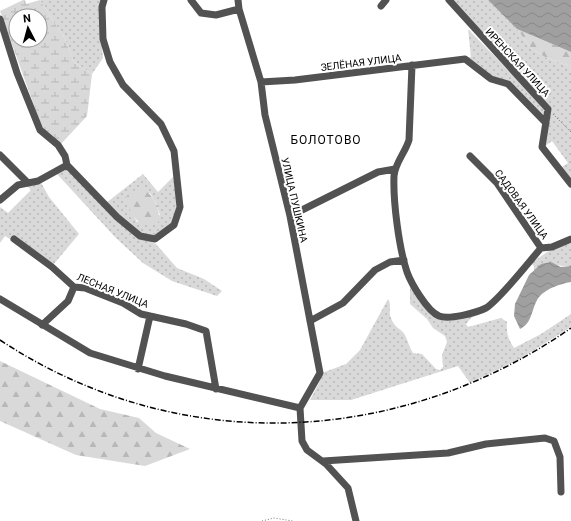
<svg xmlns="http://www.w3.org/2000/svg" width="571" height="521" viewBox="0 0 571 521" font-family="Roboto,sans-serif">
  <defs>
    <pattern id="grass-dots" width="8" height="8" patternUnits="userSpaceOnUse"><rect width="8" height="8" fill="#d9d9d9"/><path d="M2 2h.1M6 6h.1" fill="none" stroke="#b8b8b8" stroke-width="1.8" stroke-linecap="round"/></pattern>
    <pattern id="forest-firs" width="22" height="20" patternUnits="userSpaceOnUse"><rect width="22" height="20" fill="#d9d9d9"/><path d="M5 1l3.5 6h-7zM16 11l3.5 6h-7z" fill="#b8b8b8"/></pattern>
    <pattern id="wetland-marsh" width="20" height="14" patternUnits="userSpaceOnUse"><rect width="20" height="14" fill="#d9d9d9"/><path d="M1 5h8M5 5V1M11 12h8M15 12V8" fill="none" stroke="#b8b8b8"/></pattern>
    <pattern id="water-waves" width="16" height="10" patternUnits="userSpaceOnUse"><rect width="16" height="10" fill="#a0a0a0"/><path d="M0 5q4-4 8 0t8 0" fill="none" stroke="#888"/></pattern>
  </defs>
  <rect width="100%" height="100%" fill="#fff"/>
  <path fill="url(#grass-dots)" fill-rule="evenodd" d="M40,0H101V38L103,58L92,74L74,62L65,39Z
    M449,0H488L517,29L531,48L545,57L571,67V184L559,169L568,163L552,141L544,147L551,109Z
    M468,29L547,110L545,121L508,83L491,78L465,57H471Z
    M67,168L140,237L156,244L177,268L204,279L222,291L217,296L172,281L143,263L116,238L57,174Z
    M143,174L158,192L175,175L177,205L172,223L156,236L140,234L106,203ZM150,193L156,203L160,215L137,222L125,199Z
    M41,183L49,197L79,234L53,265L5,236L0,243V207L8,213L31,190L27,186Z
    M571,240V266C554,267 549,258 534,271V266L531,263L553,248Z
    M410,284L437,317L459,318L475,316L471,318L466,324L468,327L501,318L507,322C506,332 508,339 514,348L541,334L571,314V327L518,360L470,383L458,366L351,400H310L319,383L322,373L346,364L360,350L388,299C392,305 388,312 391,318C394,328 402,329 405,335C408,341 409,347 413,353L422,354L436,369L440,370L443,367L442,355L447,342L445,336L433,328L427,319L410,304Z"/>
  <path fill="url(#forest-firs)" d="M517,29L571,52V67L545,57L531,48Z
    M143,189C155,196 160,209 159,222C140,233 131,214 125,199C130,191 134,190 143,189Z
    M0,361L100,409L139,418L156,433L190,449L145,466L76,455L0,421Z"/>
  <path fill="url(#wetland-marsh)" fill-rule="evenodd" d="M23,0H25L26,4L40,0L65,39L74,62L92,74L87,116L60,145L44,130L40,122L0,11ZM16,16H40V40H16Z"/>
  <path fill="url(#water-waves)" d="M488,0H571V52L517,29Z
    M551,262L561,267L571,266V282C560,284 547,288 539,297C531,308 533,323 520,329L514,316L515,304L529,275L541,264Z"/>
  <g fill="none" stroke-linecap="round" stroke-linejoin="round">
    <path stroke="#747474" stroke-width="1" stroke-dasharray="1 2" stroke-linecap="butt" d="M553,114L571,132
      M262,521L274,518L293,521"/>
    <path stroke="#525252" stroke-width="7" d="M191,0L201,13L216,15L239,9
      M238,0L239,9L261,82L265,115L290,216L320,373L300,408L302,441L307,450L326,464L348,488L356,521
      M449,0L548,109L542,147L571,184
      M381,6L386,0
      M0,19L17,73L40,130L58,145L65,156L67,165L117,217L140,236L155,239L174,225L180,207L174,151L161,124L123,85L110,62L103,39L102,7L104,0
      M412,65L409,140C405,153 395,163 394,176C393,202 399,248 407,272C411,283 427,311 439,316C449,320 476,313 486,308C500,299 528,263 541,248L552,247L571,239
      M261,82L295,80L465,59L491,79L508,84L546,123
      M0,155L28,183
      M470,156L497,183L541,248
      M0,200L18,185L38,181L67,165
      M290,216L378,172L395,169
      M14,239L52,267L74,287L85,288L123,303L141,314L186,324L206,331L216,389
      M0,299L90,353L165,376L300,408
      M310,321L343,303L375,270L390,262L404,260
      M42,325L68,301L74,287
      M138,369L150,316
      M323,461L448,453L486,444L545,438L554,441L560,457L561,492"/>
    <path stroke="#000" stroke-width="1.5" stroke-dasharray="6 2 1 2" stroke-linecap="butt" d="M0,340C177,457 398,448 571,328"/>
  </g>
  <g text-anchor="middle" stroke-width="4" stroke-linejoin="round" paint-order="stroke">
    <g font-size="10" fill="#000" stroke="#fff">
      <text transform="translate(361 62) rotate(-7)" y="4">ЗЕЛЁНАЯ УЛИЦА</text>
      <text transform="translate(518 62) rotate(47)" y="4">ИРЕНСКАЯ УЛИЦА</text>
      <text transform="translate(295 200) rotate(77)" y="4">УЛИЦА ПУШКИНА</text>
      <text transform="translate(522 204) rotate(54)" y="4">САДОВАЯ УЛИЦА</text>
      <text transform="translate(113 290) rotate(22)" y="4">ЛЕСНАЯ УЛИЦА</text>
    </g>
    <g font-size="12" letter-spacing="1" fill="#000" stroke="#fff">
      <text x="326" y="144">БОЛОТОВО</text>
    </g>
  </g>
  <g transform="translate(28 28) rotate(354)"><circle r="19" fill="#ffffff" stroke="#999999"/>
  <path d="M0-3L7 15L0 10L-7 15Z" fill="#000000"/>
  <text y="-6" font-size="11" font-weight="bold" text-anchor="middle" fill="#000000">N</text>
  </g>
</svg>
